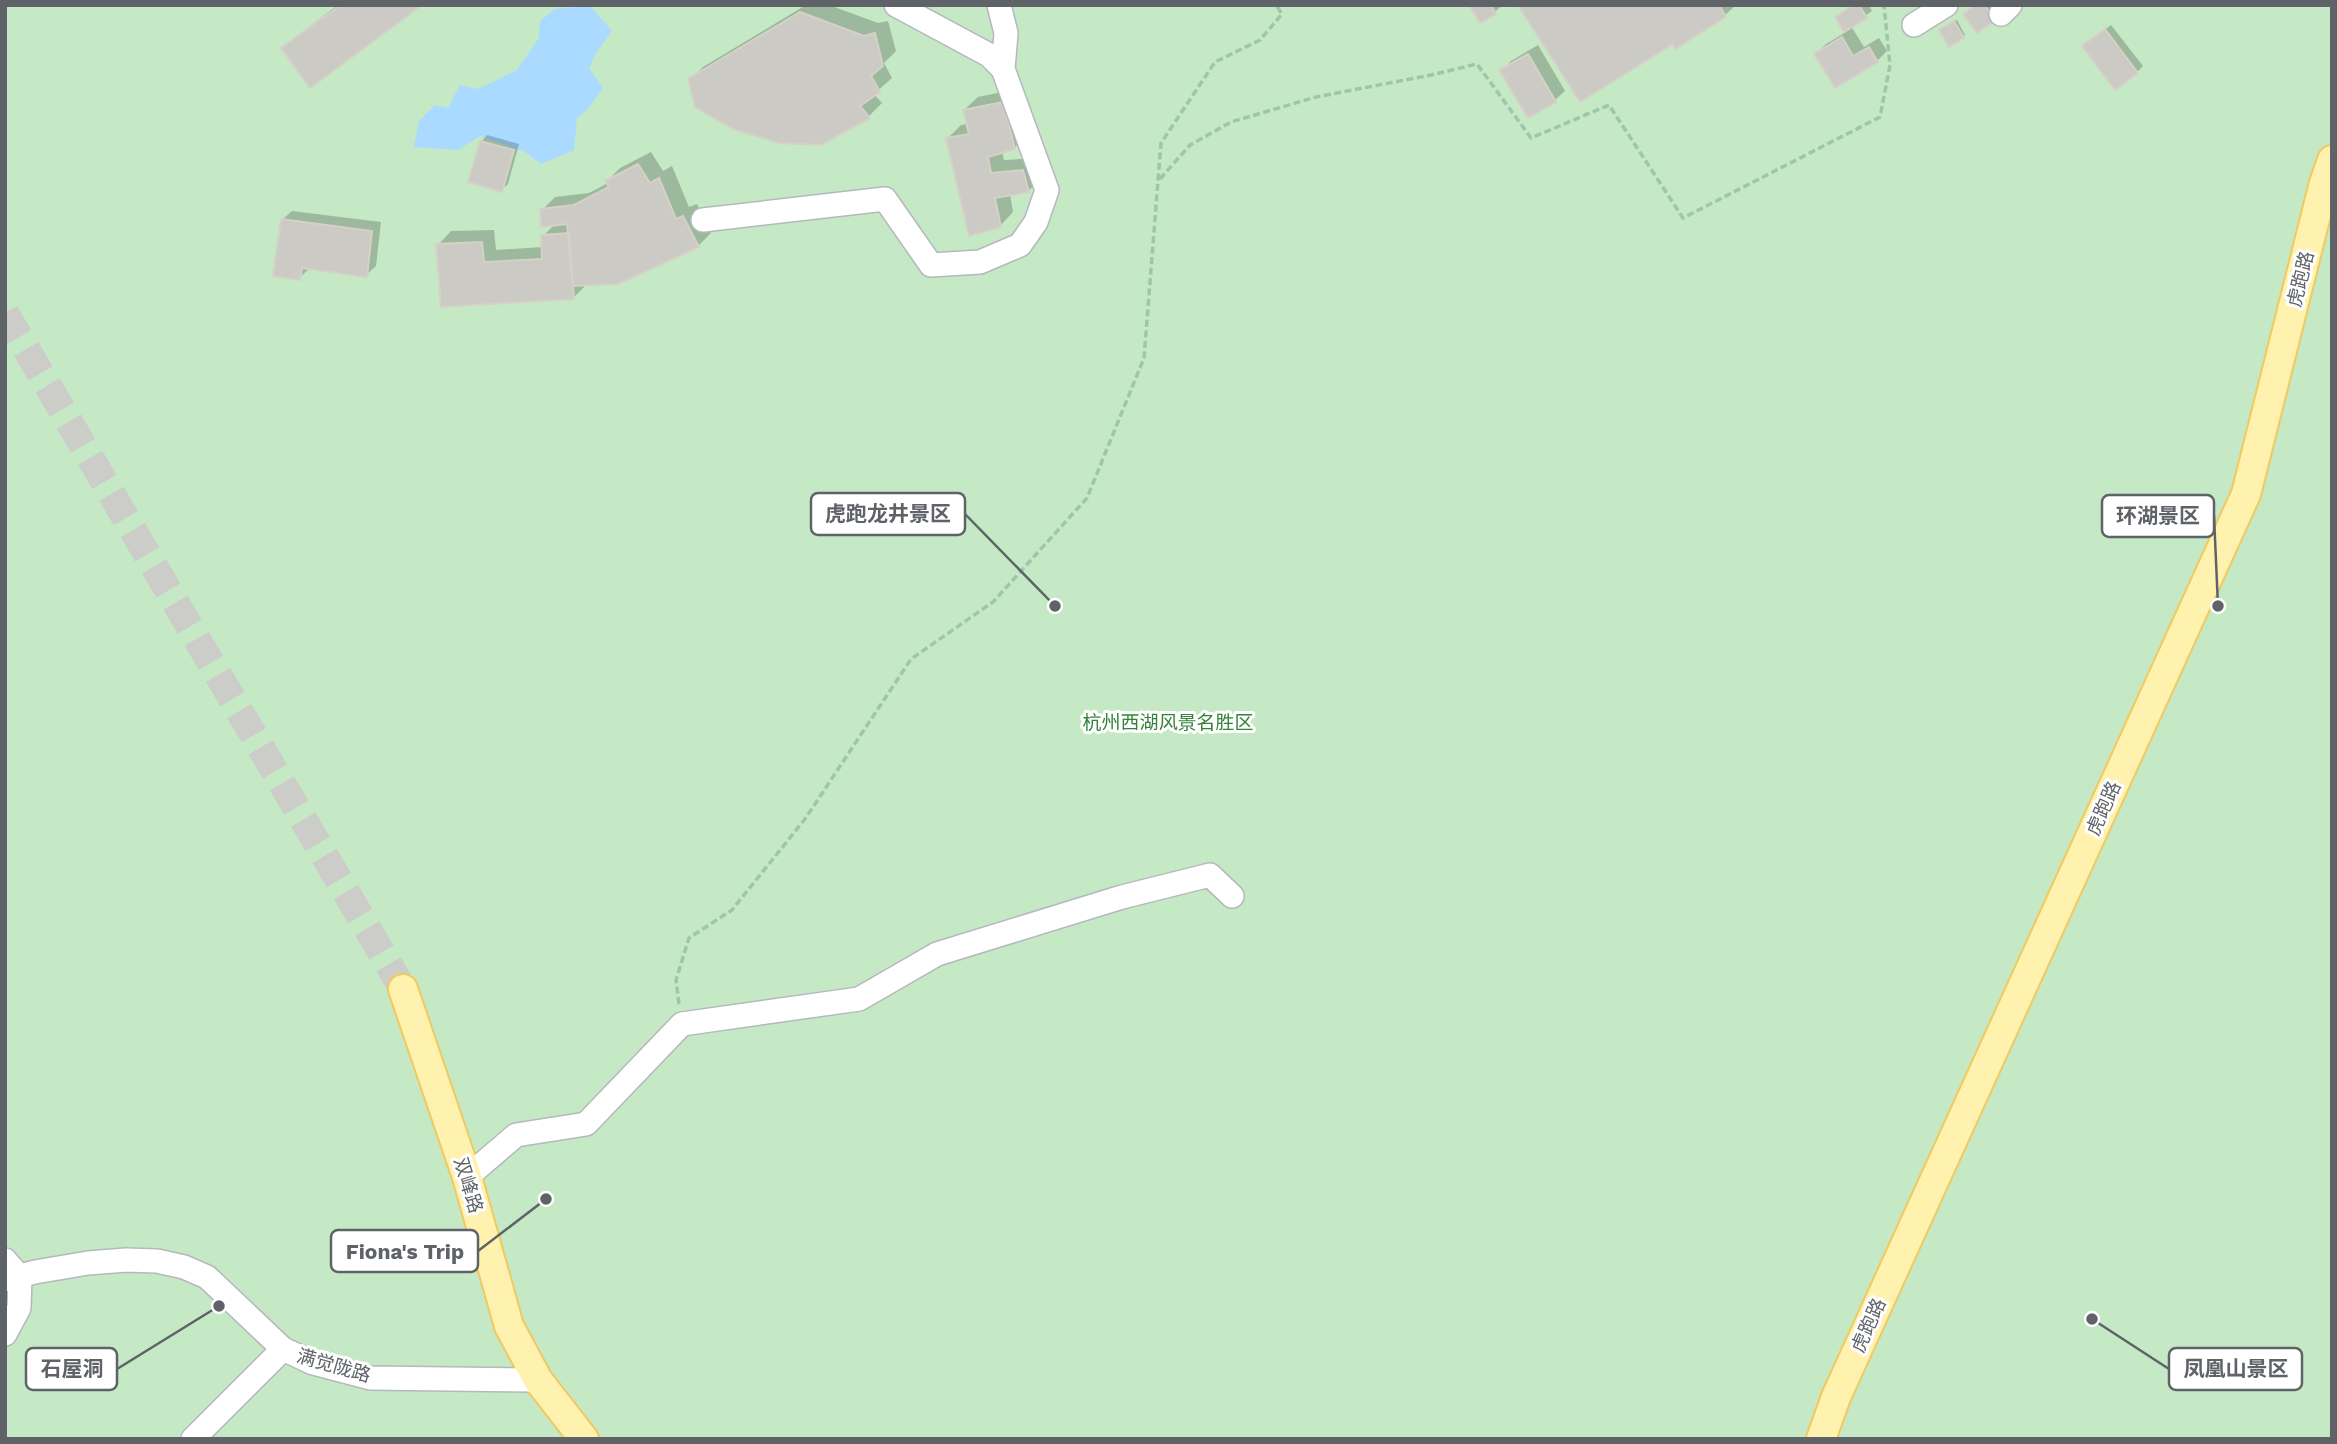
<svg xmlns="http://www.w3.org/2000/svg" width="2337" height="1444" viewBox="0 0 2337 1444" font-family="'Work Sans','Noto Sans SC',sans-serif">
  <rect width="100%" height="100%" fill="#f1efe8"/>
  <path fill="#c5e8c5" d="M5,5H2332V1439H5Z"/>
  <path fill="#aadaff" d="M590,6L612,31L596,53L589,68L603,88L588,109L577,118L574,150L541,164L525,152L480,136L458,150L414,147L419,121L435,105L448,108L460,85L478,89L517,70L539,38L540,21L555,9Z"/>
  <path fill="#0003" d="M338,5H419L284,49L297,36Z
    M806,5H829L878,23L888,21L896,51L884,63L892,78L874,94L882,103L869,116L821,144L690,80L703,67Z
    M1471,5H1500L1501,6L1495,12Z
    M1520,5H1736L1725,15L1676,46L1673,42Z
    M1853,5H1869L1872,11L1851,26L1864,47L1879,38L1887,51L1877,61L1816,54L1826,44L1846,32L1837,17Z
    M1975,5H1995L2000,13L1966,14Z
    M1957,20L1965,35L1963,37L1943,27Z
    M2111,25L2143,66L2137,72L2090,40Z
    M1538,45L1565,91L1555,100L1529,116L1502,71L1511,61Z
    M1016,89L1028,134L1015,147L1002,151L1004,160L1036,158L1042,178L1028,191L1010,194L1013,212L1000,226L948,138L961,125L968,124L964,110L978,97Z
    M487,135L519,144L508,184L501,190L481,142Z
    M651,152L663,171L672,166L689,207L697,204L711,233L698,246L587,284L574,297L438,245L451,231L494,230L496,250L543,247V236L556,223L542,210L555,197L589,193L608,183L607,181L620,168Z
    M292,211L381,222L376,266L366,275L309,269L299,278L282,220Z"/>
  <path fill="#cccac5" stroke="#d6d1c6" stroke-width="2" d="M341,5H422L310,88L281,48Z
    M1469,5H1491L1496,14L1480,23Z
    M1518,5H1719L1726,17L1675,49L1673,44L1580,102Z
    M1854,5H1859L1867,18L1844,32L1835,17Z
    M1976,5H1984L1996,20L1977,33L1963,14Z
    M800,12L864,36L875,33L883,66L871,76L880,92L860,106L870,118L821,145L779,143L733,129L695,107L688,79Z
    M1954,21L1964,38L1949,47L1939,30Z
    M2105,29L2138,73L2115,90L2082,46Z
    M1842,37L1853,56L1869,47L1878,62L1835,88L1814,54Z
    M1528,54L1556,102L1528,118L1499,70Z
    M1003,102L1015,149L988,157L991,173L1023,170L1029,192L995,198L1001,227L969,236L946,138L969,134L963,110Z
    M480,141L514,150L502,192L468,182Z
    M638,164L650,183L659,178L676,219L683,216L699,247L618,284L573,286L567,224L541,227L540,209L574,205L609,187L605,181Z
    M281,219L372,231L367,277L302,268L300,280L273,276Z
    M569,233L574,299L441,307L436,244L482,242L484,262L542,259L541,235Z"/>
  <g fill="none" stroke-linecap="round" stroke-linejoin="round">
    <path stroke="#ccccc8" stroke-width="28" stroke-dasharray="28 14" stroke-linecap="butt" d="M5,313L403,989"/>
    <defs>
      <path id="minor" d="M999,5L1006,33L1003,69
        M2001,14L2010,5
        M1914,25L1946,5
        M703,220L885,199L931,265L980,262L1020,245L1036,222L1047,190L1003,69L989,55L896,5
        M467,1177L516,1135L586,1124L682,1024L859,999L937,954L1122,897L1210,875L1232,896
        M5,1260L20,1277L19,1308L5,1334
        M5,1280L35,1272L88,1263L126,1260L157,1261L184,1267L207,1277L283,1349L313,1363L370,1378L538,1380
        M193,1439L283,1349"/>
      <path id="major" d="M403,989L467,1177L509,1326L538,1380L584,1439
        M1821,1439L1836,1397L2246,494L2324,183L2332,160"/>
    </defs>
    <use href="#minor" stroke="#b5b8bc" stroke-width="26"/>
    <use href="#major" stroke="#f2c960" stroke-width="32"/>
    <path stroke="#9cc7a9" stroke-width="3.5" stroke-dasharray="7 3.5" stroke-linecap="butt" d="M1160,179L1190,145L1231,122L1316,97L1431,75L1477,64L1531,138L1609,105L1683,218L1880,117L1890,65L1884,5
      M679,1004L676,980L689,938L732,910L805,819L911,659L993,602L1087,498L1144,358L1161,143L1215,62L1260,40L1282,14L1276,5"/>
    <use href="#minor" stroke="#fff" stroke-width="23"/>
    <use href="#major" stroke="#fff2af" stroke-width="28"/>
  </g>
  <g text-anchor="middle" stroke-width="6" stroke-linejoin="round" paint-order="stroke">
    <g font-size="19" fill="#5f6368" stroke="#fff">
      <text transform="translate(2300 279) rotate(-76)" y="7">虎跑路</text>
      <text transform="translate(2103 808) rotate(-66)" y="7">虎跑路</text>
      <text transform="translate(469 1185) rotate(73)" y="7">双峰路</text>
      <text transform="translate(1868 1325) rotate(-66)" y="7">虎跑路</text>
      <text transform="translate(334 1365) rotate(16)" y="7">满觉陇路</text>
    </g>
    <g font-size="19" fill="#348238" stroke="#fff">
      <text x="1168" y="729">杭州西湖风景名胜区</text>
    </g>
  </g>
  <path fill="none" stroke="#5f6368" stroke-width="2.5" d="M1055 606L965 514M2218 606L2214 516M546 1199L478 1251M219 1306L117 1369M2092 1319L2169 1369"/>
  <g fill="#5f6368" stroke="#fff" stroke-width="2.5">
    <circle cx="1055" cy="606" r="7"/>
    <circle cx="2218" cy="606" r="7"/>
    <circle cx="546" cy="1199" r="7"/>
    <circle cx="219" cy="1306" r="7"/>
    <circle cx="2092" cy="1319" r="7"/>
  </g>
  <g fill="#fff" stroke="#5f6368" stroke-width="2.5">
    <rect x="811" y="493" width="154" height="42" rx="7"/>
    <rect x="2102" y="495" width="112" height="42" rx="7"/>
    <rect x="331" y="1230" width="147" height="42" rx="7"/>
    <rect x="26" y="1348" width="91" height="42" rx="7"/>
    <rect x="2169" y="1348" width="133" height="42" rx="7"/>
  </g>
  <g font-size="21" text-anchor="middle" font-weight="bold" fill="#5f6368">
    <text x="888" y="521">虎跑龙井景区</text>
    <text x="2158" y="523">环湖景区</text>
    <text x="405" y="1259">Fiona's Trip</text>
    <text x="72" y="1376">石屋洞</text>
    <text x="2236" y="1376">凤凰山景区</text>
  </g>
  <rect width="2337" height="1444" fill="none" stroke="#5f6368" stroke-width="14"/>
</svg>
